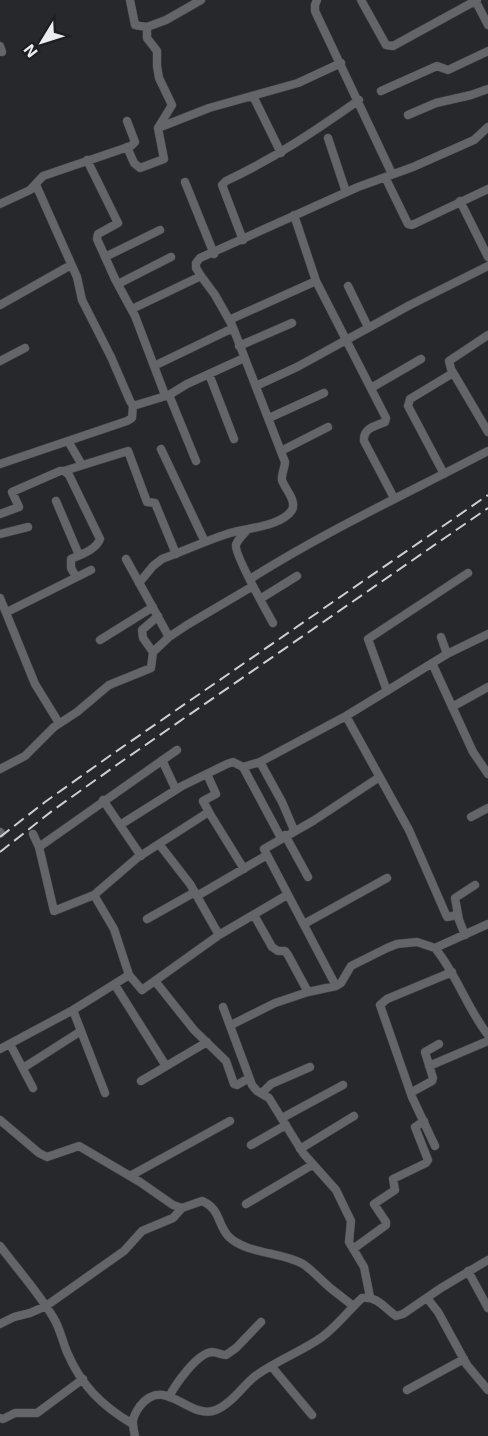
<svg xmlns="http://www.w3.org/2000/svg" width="488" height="1436" viewBox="0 0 488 1436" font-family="'Exo 2',sans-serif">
  <rect width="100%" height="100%" fill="#26282c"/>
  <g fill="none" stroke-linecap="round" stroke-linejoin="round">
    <defs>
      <path id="minor" d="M130,0L135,25L147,27
        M317,0L315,5V11L392,174
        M361,0L386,45L393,46L477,0
        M475,0L488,25
        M0,46L2,52
        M381,91L437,66L448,70L488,51
        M253,96L281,153
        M408,115L436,103L471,95L488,89
        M158,128L209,108L298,83L341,63
        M328,138L346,192
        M127,147L134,163L140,168L164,159L158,128L172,105L159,78L157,66V51L147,38V27L166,20L201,0
        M87,160L118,223L98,234L97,239L115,279L135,316L165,395
        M385,177L408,224L412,225L488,189
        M185,182L214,254
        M36,185L77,277L82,300L111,357L130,401L133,406L169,395L196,461
        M460,201L488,257
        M0,204L30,190L43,176L131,146L135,142L127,121
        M294,215L316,281L386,418L385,422C375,426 363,428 364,441L394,498
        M243,240L222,185L226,181C275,158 315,131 359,100
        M105,257L160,230
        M118,284L171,257
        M348,286L368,327
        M0,305L71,265
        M132,309L201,276
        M229,320L316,281
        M488,335L449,361L451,369L488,432
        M239,346L292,323
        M0,361L25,348
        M154,366L233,328
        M209,374L234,439
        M256,386L297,367L410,305L488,266
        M371,388L421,359
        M169,395L187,384L244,358
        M269,418L324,393
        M68,441L82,465
        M161,449L205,542
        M281,451L328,427
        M0,464L127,421L132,418L133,406
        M64,471L128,451L147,502L155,503L176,554
        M444,474L408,406L410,399L453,373
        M56,501L79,555
        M0,514L19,507L12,492L60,471H64L69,475L100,539C96,550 80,555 71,559V568L76,577
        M247,530C244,534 237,540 236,545C234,554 267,612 273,623
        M0,534L28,527
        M126,559L169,637
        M250,579C326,531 408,493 488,451
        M139,583L153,566L162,559C184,551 205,541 227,534C244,528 281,527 292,510C297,500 284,488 282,480C281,474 285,468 285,462L232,325L215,295L201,276L196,268V263L200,258L358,187L413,167L474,140L488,127
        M0,598L35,684L59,723
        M260,599L297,576
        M7,612L91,570
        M441,637L447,654
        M100,640L153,607
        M153,652L143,638L142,630L158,616
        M432,663L473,752L488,774
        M387,691L368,639L468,573
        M452,707L488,687
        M346,716L409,830L447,917L457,915
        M162,760L176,790
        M260,762L282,802L294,830
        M243,767L281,838
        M0,769L25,756L54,727L77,712L109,685L151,668L153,652L169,637L187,625L253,586
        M207,774L216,794L203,801L210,814
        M103,800L141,856
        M471,817L488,808
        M120,825L182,786L227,764L233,762L243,767L260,762L346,716L447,654L488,634
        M0,832L1,833
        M33,834L39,847L54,911L94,895L137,858L207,813L210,814L244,869
        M285,835L308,877
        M159,844L190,884L219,935
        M39,847L177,750
        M94,895L114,929L129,975L142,990L219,935L287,895
        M197,896L267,855
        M254,915L272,947L278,951H285L288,955L308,992
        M147,919L195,892
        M304,924L387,878
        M465,935L459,920L455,898L475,885
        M435,948C457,975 467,1008 488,1035
        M155,981L194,1030L226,1061L234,1084L237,1085L249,1078
        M115,985L166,1066
        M336,986L264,849L313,821L378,778
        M223,1007L252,1085L257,1091L269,1098L303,1153L336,1190L351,1221L349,1242L364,1267L370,1297
        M231,1025L275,1003L308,992L336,986L341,983L351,966L387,948L397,944L417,942L435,948L488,924
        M81,1031L105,1093
        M10,1044L33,1088
        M0,1049L73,1010L129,975
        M429,1066L488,1041
        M23,1068L81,1031L73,1010
        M141,1081L207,1042
        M412,1092L432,1081L433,1078L425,1052L439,1044
        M262,1093L271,1084L310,1067
        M282,1118L343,1085
        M0,1120L39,1153L47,1157L79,1146L140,1182L173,1205L182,1208L202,1201C221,1209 217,1225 229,1237C247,1254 282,1252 303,1264C312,1270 320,1279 328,1286C336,1293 345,1299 353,1306
        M251,1145L286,1125
        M435,1146L412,1097L380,1005L387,999L452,972
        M300,1149L354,1116
        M130,1176L230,1121
        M246,1204L312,1165
        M0,1246C18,1270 38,1292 53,1317C60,1328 62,1340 67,1352C81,1385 101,1405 131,1423
        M353,1249L386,1225V1222L374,1204L395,1190L393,1179L426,1163L428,1160L415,1127L424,1121
        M468,1271L488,1308
        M427,1298L438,1312L467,1365L488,1390
        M0,1324L14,1317L30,1313L46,1306L124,1251L142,1231L173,1218L182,1208
        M272,1367L312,1415
        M407,1390L464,1359
        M169,1397C175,1385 197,1353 212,1352C217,1352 221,1355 226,1355L236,1348L261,1322
        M0,1418L3,1419L15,1413H37L83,1379
        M135,1436C132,1422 131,1419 140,1406C165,1374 189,1421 216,1410C231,1404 242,1387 254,1377C275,1361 301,1352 322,1337C337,1326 348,1311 362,1298C378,1296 384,1308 396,1316L403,1314L441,1288L488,1260"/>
    </defs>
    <use href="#minor" stroke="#444649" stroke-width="9"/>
    <use href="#minor" stroke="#636569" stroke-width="8"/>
    <path stroke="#cecfd2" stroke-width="2" stroke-dasharray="12 6" stroke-linecap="butt" d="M0,837L45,802L111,755L488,495
      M0,852L52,811L118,764L488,508"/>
  </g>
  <g transform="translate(42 42) rotate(232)" stroke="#1c1e22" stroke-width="4.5" paint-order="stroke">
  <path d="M0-4.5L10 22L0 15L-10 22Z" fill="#ecedf0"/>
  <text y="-9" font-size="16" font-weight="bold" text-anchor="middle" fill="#ecedf0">N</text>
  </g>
</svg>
